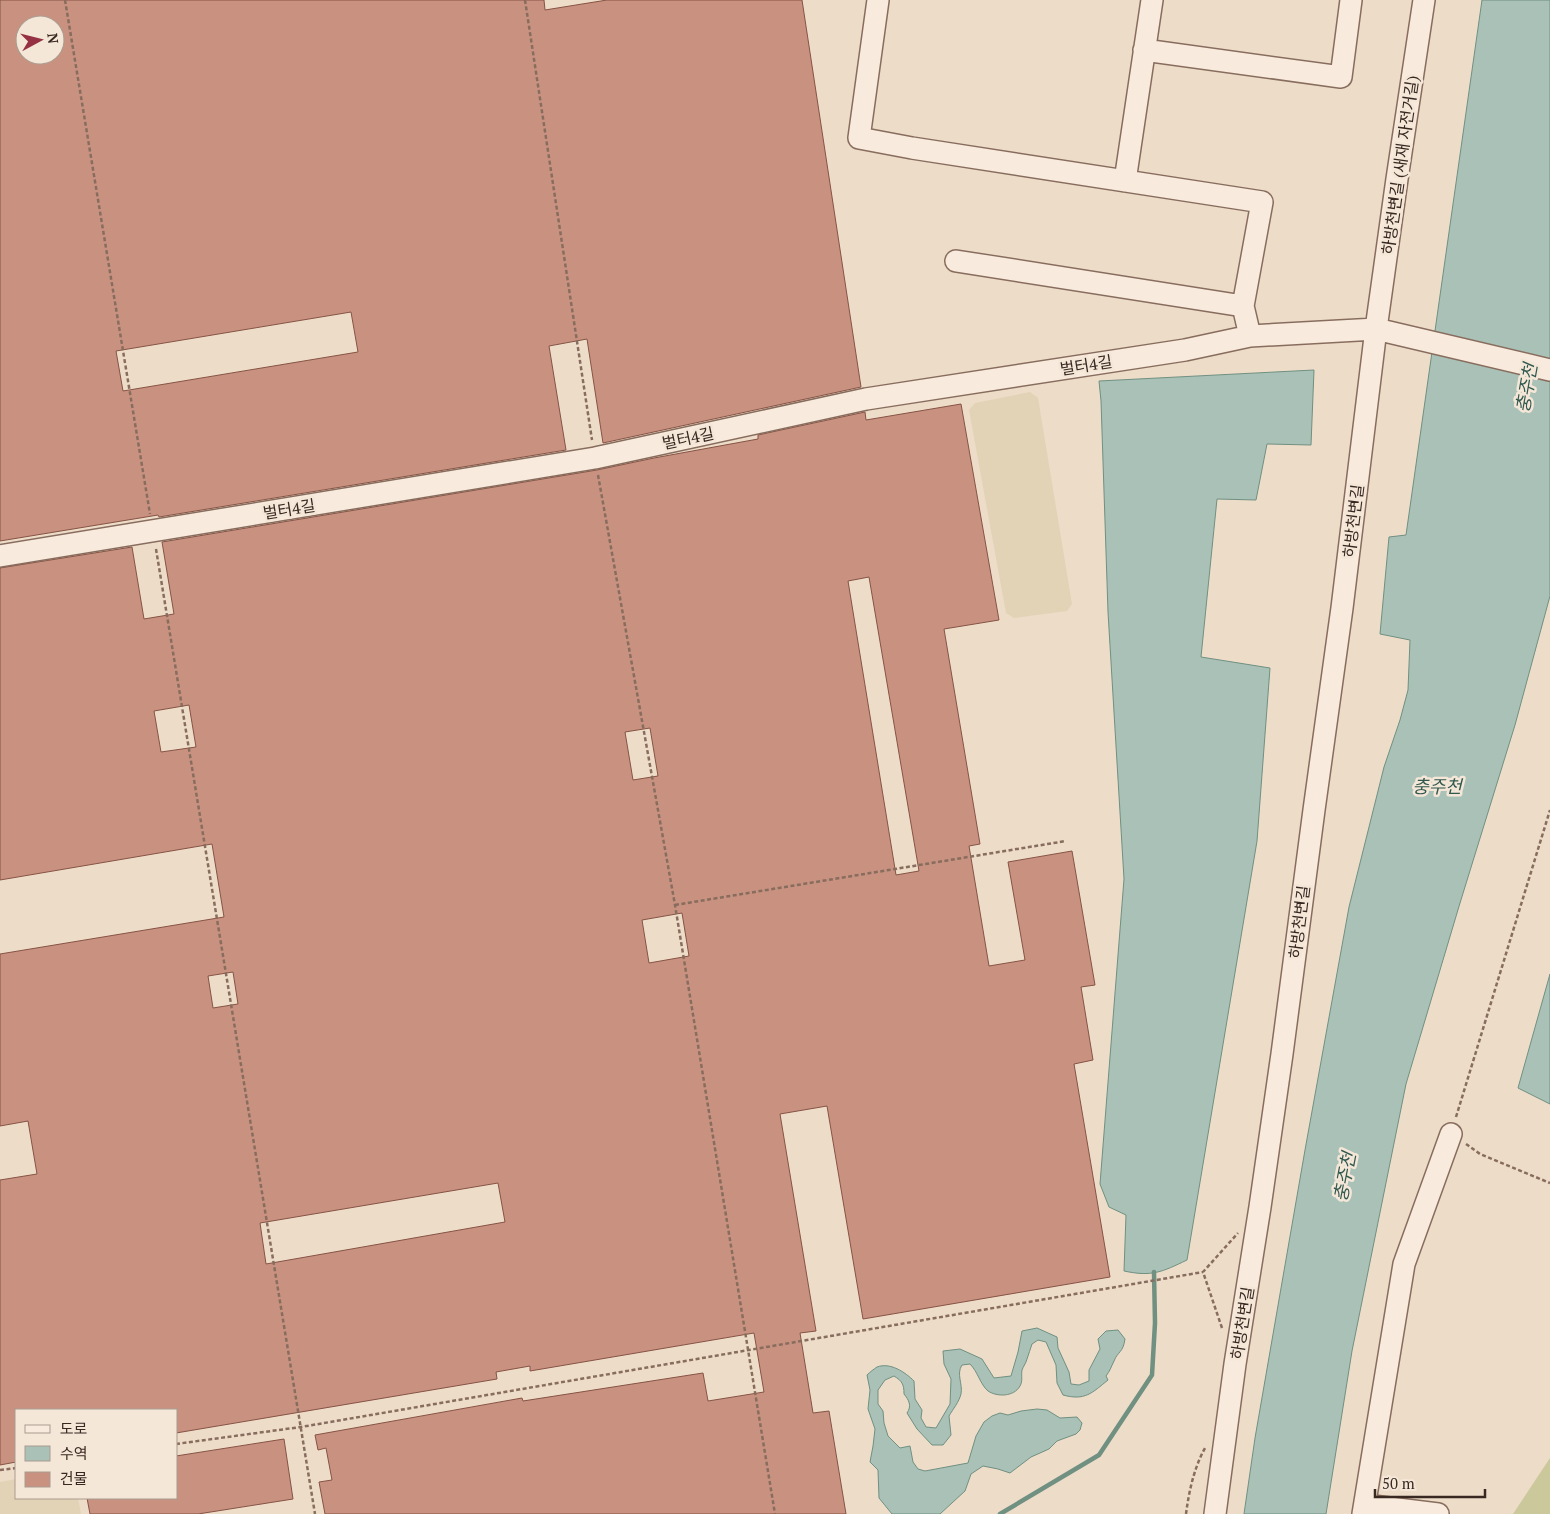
<svg xmlns="http://www.w3.org/2000/svg" width="1550" height="1514" viewBox="0 0 1550 1514" font-family="'PT Serif','Noto Sans KR',serif">
  <rect width="100%" height="100%" fill="#eddcc8"/>
  <path fill="#e2d3b6" d="M1030,392L1038,398L1072,604L1067,611L1014,618L1006,613L969,410L975,403Z
    M16,1479V1498H78L81,1514H0V1482Z"/>
  <path fill="#cbc89c" d="M1550,1458V1514H1513Z"/>
  <path fill="#a9c1b6" stroke="#709082" d="M1482,0H1550V596L1515,725L1460,903L1406,1084L1352,1351L1326,1514H1244L1255,1438L1305,1150L1349,907L1384,767L1400,720L1408,690L1410,640L1380,634L1389,537L1406,535Z
    M1314,370L1311,445L1267,444L1256,500L1217,499L1201,657L1270,668L1257,841L1187,1260C1162,1272 1152,1277 1124,1271L1126,1215L1109,1207L1100,1184L1124,879L1108,612L1101,401L1099,381Z
    M1550,974V1104L1518,1088Z
    M1037,1328L1057,1337L1058,1348L1069,1372L1071,1384L1079,1385L1089,1381V1370L1100,1349L1098,1339L1106,1331L1118,1330L1125,1339C1123,1353 1118,1351 1114,1361C1111,1367 1110,1371 1106,1376L1108,1380C1092,1393 1085,1401 1063,1395L1057,1383L1056,1365L1046,1342L1038,1340L1032,1344C1030,1349 1029,1354 1027,1359C1026,1363 1023,1367 1022,1370C1021,1376 1023,1381 1020,1386C1014,1397 997,1397 988,1391C980,1384 978,1372 970,1364L962,1365C956,1374 963,1384 961,1394C959,1402 953,1409 949,1416L951,1435L943,1445H932L917,1429L907,1413C912,1406 909,1400 904,1394C904,1384 902,1381 894,1376L885,1380L878,1390V1404L883,1411L884,1423L888,1436L900,1448L910,1446L913,1462L918,1469L925,1471L968,1463L976,1436L984,1422L992,1416L1000,1413L1008,1415L1021,1411L1037,1409L1047,1410L1060,1418L1077,1417L1082,1423L1080,1430L1076,1434L1057,1441L1049,1449L1031,1457L1010,1473L998,1469L983,1466L971,1474L965,1491L940,1514H892L879,1498L878,1470L870,1462L873,1446L875,1429L868,1409L870,1390L867,1375C870,1372 874,1369 877,1367C890,1362 905,1372 914,1381L915,1399L922,1410L921,1418L926,1427L936,1428L950,1404L951,1379L944,1364L943,1351L960,1349L982,1359L994,1378L1011,1376L1018,1352L1022,1331Z"/>
  <g fill="none" stroke-linecap="round" stroke-linejoin="round">
    <path stroke="#709082" stroke-width="4.5" d="M1000,1514L1099,1455L1152,1375L1155,1323L1154,1272"/>
  </g>
  <path fill="#c99280" stroke="#865345" fill-rule="evenodd" d="M0,0H544L545,10L607,0H802L861,387L603,443L587,339L549,346L566,450L159,517L158,515L0,541ZM25,25H55V55H25ZM351,312L358,352L123,391L116,351Z
    M961,404L999,620L944,629L980,844L969,846L989,966L1025,960L1008,862L1072,851L1095,985L1081,987L1093,1060L1074,1064L1110,1277L863,1319L827,1106L780,1114L816,1331L800,1333L813,1413L829,1411L846,1514H325L319,1482L332,1480L326,1448L318,1450L315,1435L522,1398L523,1401L703,1373L708,1401L764,1392L754,1333L530,1371V1366L496,1372L497,1379L176,1433V1410H16V1462L0,1465V1180L37,1174L28,1121L0,1126V954L224,917L212,844L0,880V568L132,547L144,619L174,614L162,542L597,470L654,458L758,439V435L865,412L866,420ZM869,577L919,871L896,875L848,581ZM189,705L196,747L161,752L154,711ZM650,728L658,776L633,780L625,732ZM682,913L689,956L649,963L642,920ZM233,972L238,1004L213,1008L208,976ZM498,1183L505,1222L266,1264L260,1223Z
    M284,1439L293,1499L198,1514H90L87,1498H176V1456Z"/>
  <g fill="none" stroke-linecap="round" stroke-linejoin="round">
    <defs>
      <path id="minor" d="M878,0L859,138L912,148L1262,202L1243,306L1250,336
        M1144,50L1341,77L1351,0
        M1125,181L1152,0
        M956,261L1243,306
        M0,556L595,458L866,399L1185,350L1250,336L1376,329L1550,370
        M1365,1505L1438,1514
        M1215,1514L1235,1364L1260,1207L1282,1054L1314,810L1342,608L1376,329L1397,179L1424,0
        M1363,1514L1404,1264L1451,1134"/>
    </defs>
    <use href="#minor" stroke="#886d5e" stroke-width="24"/>
    <path stroke="#886d5e" stroke-width="2.5" stroke-dasharray="4 2.5" stroke-linecap="butt" d="M65,0L150,514
      M525,0L592,440
      M598,475L675,905L775,1514
      M156,549L315,1514
      M675,905L1066,841
      M1456,1117L1550,810
      M1466,1144L1480,1154L1550,1183
      M1222,1328L1203,1272L1238,1233
      M176,1444L301,1427L1203,1272
      M0,1470L16,1468
      M1186,1514C1189,1491 1194,1468 1205,1448"/>
    <use href="#minor" stroke="#f8eadc" stroke-width="21"/>
  </g>
  <g text-anchor="middle" stroke-width="5" stroke-linejoin="round" paint-order="stroke">
    <g font-size="16" fill="#392821" stroke="#f4e7d8">
      <text transform="translate(1400 165) rotate(-82)" y="6">하방천변길 (새재 자전거길)</text>
      <text transform="translate(1086 365) rotate(-9)" y="6">벌터4길</text>
      <text transform="translate(688 438) rotate(-12)" y="6">벌터4길</text>
      <text transform="translate(289 509) rotate(-9)" y="6">벌터4길</text>
      <text transform="translate(1353 521) rotate(-83)" y="6">하방천변길</text>
      <text transform="translate(1299 922) rotate(-83)" y="6">하방천변길</text>
      <text transform="translate(1242 1323) rotate(-81)" y="6">하방천변길</text>
    </g>
    <g font-size="18" font-style="italic" fill="#31584f" stroke="#f4e7d8">
      <text transform="translate(1527 388) rotate(-80)" y="6">충주천</text>
      <text x="1437" y="793">충주천</text>
      <text transform="translate(1345 1177) rotate(-79)" y="6">충주천</text>
    </g>
  </g>
  <rect x="15" y="1409" width="162" height="90" fill="#f4e7d8" stroke="#a99b8f"/>
  <rect x="25" y="1425" width="25" height="8" fill="#f8eadc" stroke="#a99b8f"/>
  <text x="60" y="1434" font-size="15" fill="#392821">도로</text>
  <rect x="25" y="1446" width="25" height="15" fill="#a9c1b6" stroke="#a99b8f"/>
  <text x="60" y="1459" font-size="15" fill="#392821">수역</text>
  <rect x="25" y="1472" width="25" height="15" fill="#c99280" stroke="#a99b8f"/>
  <text x="60" y="1484" font-size="15" fill="#392821">건물</text>
  <g transform="translate(40 40) rotate(83)"><circle r="24" fill="#f4e7d8" stroke="#a99b8f"/>
  <path d="M0-4L9 19L0 12L-9 19Z" fill="#953143"/>
  <text y="-8" font-size="14" font-weight="bold" text-anchor="middle" fill="#392821">N</text>
  </g>
  <path d="M1375 1489v8h110v-8" fill="none" stroke="#392821" stroke-width="2.5"/>
  <text x="1382" y="1489" font-size="15" fill="#392821" stroke="#f4e7d8" stroke-width="4" paint-order="stroke">50 m</text>
</svg>
